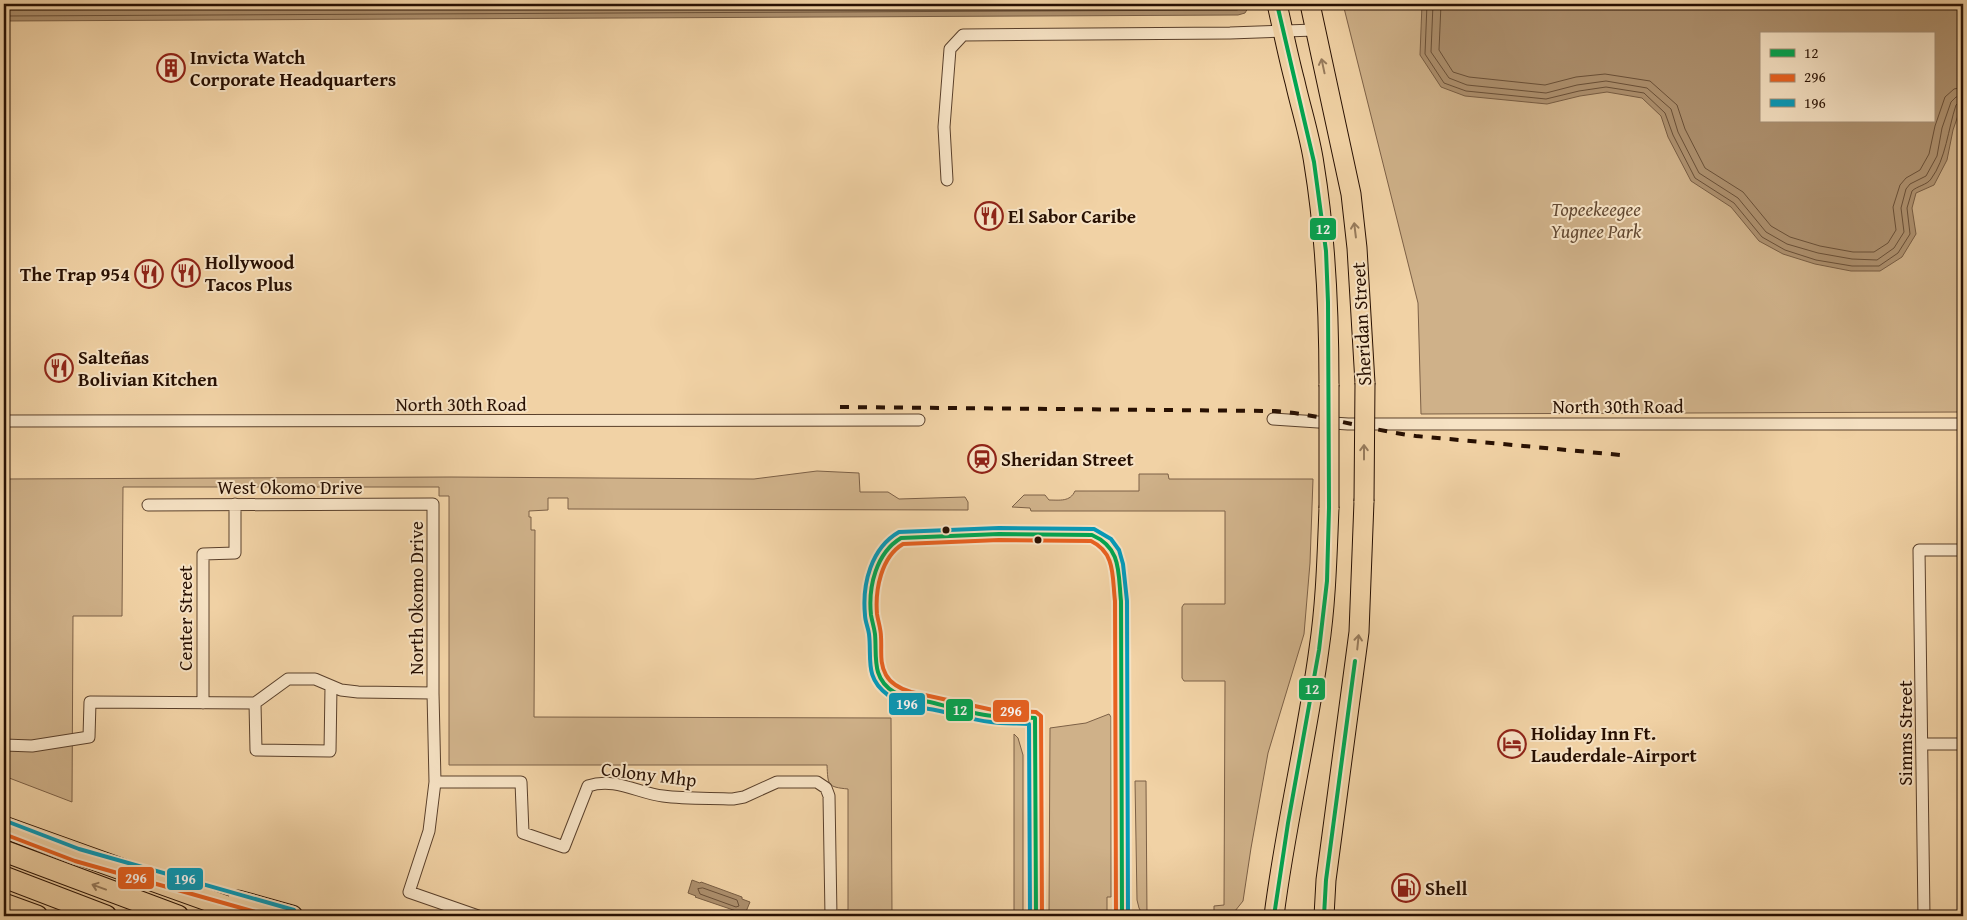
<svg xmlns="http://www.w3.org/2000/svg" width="1967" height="920" viewBox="0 0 1967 920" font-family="'Gentium Book Plus',serif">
  <rect width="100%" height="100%" fill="#f1d2a5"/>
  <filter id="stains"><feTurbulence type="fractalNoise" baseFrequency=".004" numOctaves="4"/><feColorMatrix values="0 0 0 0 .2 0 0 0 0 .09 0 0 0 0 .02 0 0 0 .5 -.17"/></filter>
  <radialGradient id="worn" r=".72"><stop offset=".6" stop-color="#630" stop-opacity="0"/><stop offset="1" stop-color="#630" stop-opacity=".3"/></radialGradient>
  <path fill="#cfb189" stroke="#7c6046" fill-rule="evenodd" d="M1343,4H1963V412L1421,414L1418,303ZM1761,34H1933V121H1761Z
    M817,471L859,473L860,492H888L899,499L965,497L968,502V510L568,509V498H548V510L529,511V517H531V530H535L534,717L891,718L892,916H839L838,910H848V789C827,787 828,785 827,765H449V496H439V487H123L122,616H73L72,802L4,776V479L451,477L754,479Z
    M1139,474H1168L1169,479H1313L1310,563L1304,634L1268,753L1251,848L1243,901L1231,916H1214V906L1224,905L1225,681H1184L1182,678V607L1184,604H1225V511H1031L1030,508L1012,507L1024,495H1045L1049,500C1060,500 1070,502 1075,491H1139Z
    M1109,714L1111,717V897H1107V916H1049L1050,728L1086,723Z
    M1014,734L1018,738L1023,755V916H1014Z
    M1135,781H1146L1147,916L1143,915L1139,908L1137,900Z"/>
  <path fill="#ad906e" stroke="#785d43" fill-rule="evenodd" d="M4,4H1247L1248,8L1245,13L1238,15L4,21Z
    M1422,4H1963V101L1953,130L1947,160L1934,185L1916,193L1912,208L1916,234L1902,257L1880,271H1851L1815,264L1783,254L1759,241L1731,207L1691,181L1668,137L1661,116L1642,98L1607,92L1580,96L1547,104L1465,96L1441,87L1420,55ZM1761,34H1933V121H1761Z
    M692,880L700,883L701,882L742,897V899L750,902L745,914L695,897L696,896L688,893Z"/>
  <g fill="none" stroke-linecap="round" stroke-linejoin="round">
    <path stroke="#6a5038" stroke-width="1" d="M1427,4L1425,54L1444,83L1466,91L1546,99L1579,91L1606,87L1644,93L1665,113L1673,135L1695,178L1734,203L1762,237L1785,250L1816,260L1852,266H1879L1898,253L1910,234L1907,208L1912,191C1917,186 1927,185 1931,179C1946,159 1948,129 1956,105L1959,102L1963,101
      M1433,4L1431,52L1449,78L1467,85L1546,93L1577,85L1606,81L1647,88L1671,109L1678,132L1699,173L1738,198L1766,232L1787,244L1818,253L1852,259L1877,260L1894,248L1904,232L1901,208L1906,189L1910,184L1926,176L1937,156L1942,128L1951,102L1956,97L1963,95
      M1441,4L1439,50L1453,72L1469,77L1545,85L1576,77L1605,74L1650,81L1677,105L1685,129L1705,168L1743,192L1771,226L1790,237L1820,246L1853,252H1874L1888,243L1896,230L1893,207L1900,185L1906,178L1920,170L1929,154L1935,126L1945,97L1954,89L1963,87
      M4,10L1186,4
      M4,16L1237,10L1242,8V4
      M703,888L737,900L739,906L736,907L700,894L698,889Z"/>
    <defs>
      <path id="minor" d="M947,180L944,127L950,49L963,35L1230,33L1315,30
        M1273,419L1348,424H1963
        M4,421L919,420
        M148,505L433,504V693L435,782L429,831L409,892L478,916
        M203,703V554L235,553V504
        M255,703L256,750L330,751L331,687
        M1922,744H1963
        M4,745L32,746L89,737L90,702L255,703L288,679H315L341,690L358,692L433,693
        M435,782H521L523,833L564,847L588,786C615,777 638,793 663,796C686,799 710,798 733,799L744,797L777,782H817L826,788L829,796L831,916
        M1924,916L1919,550H1963"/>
      <path id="primary" d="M1277,4C1283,30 1288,56 1295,82C1301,109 1310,136 1314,164C1326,237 1329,310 1329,385
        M1310,4L1351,194L1357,248L1365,383
        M1274,916C1285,827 1307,739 1319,649C1326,602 1327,556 1329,508
        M1324,916L1326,880L1359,632L1364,501"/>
      <path id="motorway" d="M4,827L252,916
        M4,851L178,916
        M4,877L106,916
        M238,901L292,916
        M4,904L37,916"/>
    </defs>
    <use href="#minor" stroke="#5a402b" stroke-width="13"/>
    <use href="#primary" stroke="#281002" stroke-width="21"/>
    <use href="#motorway" stroke="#281002" stroke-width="23"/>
    <use href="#minor" stroke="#f6e2c4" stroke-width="11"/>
    <use href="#primary" stroke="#f1d2a5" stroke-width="19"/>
    <use href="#motorway" stroke="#f1d2a5" stroke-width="21"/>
    <path stroke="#281002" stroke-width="4" stroke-dasharray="9 9" stroke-linecap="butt" d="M840,407L1275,411C1323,415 1369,430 1416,436L1621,455"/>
    <defs>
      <path id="primary-bridge" d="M1329,385V508
        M1364,501L1365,383"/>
    </defs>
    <use href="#primary-bridge" stroke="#281002" stroke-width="21" stroke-linecap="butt"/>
    <use href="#primary-bridge" stroke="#f1d2a5" stroke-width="19"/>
    <defs>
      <path id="bus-1" d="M1036,916L1035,718C1021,717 1007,717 993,716C973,714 953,708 934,703C920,700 906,699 894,692C871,678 877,656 875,634C874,627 872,621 871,615C868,587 876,553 901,538L999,534L1092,535C1122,548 1118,573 1121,601L1122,916
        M1274,916L1288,823L1319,650L1327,581L1329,508L1328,302L1326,251L1314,162L1277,4
        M1324,916L1326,880L1355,661"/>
      <path id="bus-2" d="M4,834L75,861L270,916
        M1042,916L1041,716L1036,712L993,710L911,692C901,689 891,684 886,675C879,663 882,650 881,637C881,629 878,621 877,614C875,590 881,557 903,544L999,540L1091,541C1116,553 1112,577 1115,601L1116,916"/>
      <path id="bus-3" d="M6,821L79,849L294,910
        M1030,916L1029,724C1016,723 1003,724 991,722C972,720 954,714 935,710C919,707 902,705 888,695C864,678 872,658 869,634C868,627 865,621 865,615C862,584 871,548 899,532L999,528L1094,529L1111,539L1119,550L1123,564L1127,601L1128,916"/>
    </defs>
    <use href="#bus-1" stroke="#f6e2c4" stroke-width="8"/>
    <use href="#bus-2" stroke="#f6e2c4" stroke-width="8"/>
    <use href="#bus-3" stroke="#f6e2c4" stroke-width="8"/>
    <use href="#bus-1" stroke="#00a651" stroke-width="4"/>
    <use href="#bus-2" stroke="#e86120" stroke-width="4"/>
    <use href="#bus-3" stroke="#049aba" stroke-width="4"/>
  </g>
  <defs><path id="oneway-shaft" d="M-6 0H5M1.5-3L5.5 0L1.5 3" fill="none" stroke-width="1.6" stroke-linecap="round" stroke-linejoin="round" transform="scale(1.25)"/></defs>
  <g stroke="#977b5c">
    <use href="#oneway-shaft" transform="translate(1323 66) rotate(-102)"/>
    <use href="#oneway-shaft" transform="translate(1355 230) rotate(-97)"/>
    <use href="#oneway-shaft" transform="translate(1364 452) rotate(-90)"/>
    <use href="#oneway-shaft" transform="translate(1358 642) rotate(-84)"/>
    <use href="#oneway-shaft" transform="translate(99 887) rotate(-160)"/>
  </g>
  <defs>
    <symbol id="building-ring" viewBox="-11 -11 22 22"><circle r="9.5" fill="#f6e2c4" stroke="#8f2418" stroke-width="1.5"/><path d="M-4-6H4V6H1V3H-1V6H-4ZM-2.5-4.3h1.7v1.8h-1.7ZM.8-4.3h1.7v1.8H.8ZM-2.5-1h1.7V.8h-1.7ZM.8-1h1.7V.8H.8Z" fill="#8f2418"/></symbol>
    <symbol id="restaurant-ring" viewBox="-11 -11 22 22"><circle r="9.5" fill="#f6e2c4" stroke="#8f2418" stroke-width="1.5"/><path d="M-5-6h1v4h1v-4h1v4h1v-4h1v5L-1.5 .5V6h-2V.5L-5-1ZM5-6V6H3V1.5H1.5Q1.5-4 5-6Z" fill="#8f2418"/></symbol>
    <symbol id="station-ring" viewBox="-11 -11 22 22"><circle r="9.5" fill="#f6e2c4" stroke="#8f2418" stroke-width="1.5"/><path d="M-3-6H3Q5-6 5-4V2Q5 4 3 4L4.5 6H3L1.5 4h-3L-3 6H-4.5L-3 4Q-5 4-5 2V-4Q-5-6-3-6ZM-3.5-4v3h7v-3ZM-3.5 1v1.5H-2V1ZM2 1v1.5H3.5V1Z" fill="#8f2418"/></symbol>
    <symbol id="hotel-ring" viewBox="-11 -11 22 22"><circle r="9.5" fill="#f6e2c4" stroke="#8f2418" stroke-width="1.5"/><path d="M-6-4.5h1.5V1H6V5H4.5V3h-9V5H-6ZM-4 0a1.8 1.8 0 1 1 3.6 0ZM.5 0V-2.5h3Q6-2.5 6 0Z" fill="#8f2418"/></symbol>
    <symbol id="fuel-ring" viewBox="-11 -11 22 22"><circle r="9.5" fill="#f6e2c4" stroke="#8f2418" stroke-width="1.5"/><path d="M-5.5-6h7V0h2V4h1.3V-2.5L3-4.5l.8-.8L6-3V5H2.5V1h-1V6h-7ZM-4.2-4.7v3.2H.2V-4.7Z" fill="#8f2418"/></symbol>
  </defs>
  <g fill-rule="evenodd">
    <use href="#building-ring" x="155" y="52" width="32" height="32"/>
    <use href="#restaurant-ring" x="973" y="200" width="32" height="32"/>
    <use href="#restaurant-ring" x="170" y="257" width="32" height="32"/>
    <use href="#restaurant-ring" x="133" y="258" width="32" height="32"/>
    <use href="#restaurant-ring" x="43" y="352" width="32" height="32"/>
    <use href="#station-ring" x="966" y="443" width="32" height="32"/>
    <use href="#hotel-ring" x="1496" y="728" width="32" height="32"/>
    <use href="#fuel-ring" x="1390" y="872" width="32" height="32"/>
  </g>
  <g fill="#281002" stroke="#f6e2c4" stroke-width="2">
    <circle cx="946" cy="530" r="4.5"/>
    <circle cx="1038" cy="540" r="4.5"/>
  </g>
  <g text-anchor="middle" stroke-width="4" stroke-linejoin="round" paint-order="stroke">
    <g font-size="19" font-weight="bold" fill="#281002" stroke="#f6e2c4" text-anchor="start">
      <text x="190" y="64">Invicta Watch<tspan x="190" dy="22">Corporate Headquarters</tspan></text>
      <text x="1008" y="223">El Sabor Caribe</text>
      <text x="205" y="269">Hollywood<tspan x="205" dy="22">Tacos Plus</tspan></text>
      <text x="130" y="281" text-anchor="end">The Trap 954</text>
      <text x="78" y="364">Salteñas<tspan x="78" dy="22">Bolivian Kitchen</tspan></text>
      <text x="1001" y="466">Sheridan Street</text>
      <text x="1531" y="740">Holiday Inn Ft.<tspan x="1531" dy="22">Lauderdale-Airport</tspan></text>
      <text x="1425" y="895">Shell</text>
    </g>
    <g font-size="19" font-style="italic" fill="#624831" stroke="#f6e2c4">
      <text x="1596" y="216">Topeekeegee<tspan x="1596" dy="22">Yugnee Park</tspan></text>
    </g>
    <g font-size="19" fill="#281002" stroke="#f6e2c4">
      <text transform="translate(1361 324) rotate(-93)" y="7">Sheridan Street</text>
      <text x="461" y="411">North 30th Road</text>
      <text x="1618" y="413">North 30th Road</text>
      <text x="290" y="494">West Okomo Drive</text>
      <text transform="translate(416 598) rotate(-90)" y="7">North Okomo Drive</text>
      <text transform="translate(185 618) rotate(-90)" y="7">Center Street</text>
      <text transform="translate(1905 733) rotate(-90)" y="7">Simms Street</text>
      <text transform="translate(649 774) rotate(7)" y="7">Colony Mhp</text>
    </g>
  </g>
  <g stroke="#f6e2c4" stroke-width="2">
    <rect x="1309" y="217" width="28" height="24" rx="5" fill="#00a651"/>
    <rect x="1298" y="677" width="28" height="24" rx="5" fill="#00a651"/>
    <rect x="888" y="692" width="38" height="24" rx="5" fill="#049aba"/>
    <rect x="945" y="698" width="29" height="24" rx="5" fill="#00a651"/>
    <rect x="992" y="699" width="38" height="24" rx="5" fill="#e86120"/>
    <rect x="117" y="866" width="38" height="24" rx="5" fill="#e86120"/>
    <rect x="166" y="867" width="38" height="24" rx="5" fill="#049aba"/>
  </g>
  <g font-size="14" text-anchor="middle" font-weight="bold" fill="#fff">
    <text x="1323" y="234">12</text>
    <text x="1312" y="694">12</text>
    <text x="907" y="709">196</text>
    <text x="960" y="715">12</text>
    <text x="1011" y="716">296</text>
    <text x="136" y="883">296</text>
    <text x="185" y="884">196</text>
  </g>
  <rect width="1967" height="920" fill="none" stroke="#f1d2a5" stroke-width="20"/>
  <rect x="5" y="5" width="1957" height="910" fill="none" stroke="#281002" stroke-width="2.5"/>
  <rect x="10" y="10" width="1947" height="900" fill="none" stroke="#281002"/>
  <rect x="1760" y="32" width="175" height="90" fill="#f6e2c4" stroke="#a48e76"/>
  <rect x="1770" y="49" width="25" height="8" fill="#00a651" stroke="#a48e76"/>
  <text x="1804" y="58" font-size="15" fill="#281002">12</text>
  <rect x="1770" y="74" width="25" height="8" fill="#e86120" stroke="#a48e76"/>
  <text x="1804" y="82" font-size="15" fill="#281002">296</text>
  <rect x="1770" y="99" width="25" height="8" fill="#049aba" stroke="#a48e76"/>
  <text x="1804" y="108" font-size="15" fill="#281002">196</text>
  <rect width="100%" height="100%" filter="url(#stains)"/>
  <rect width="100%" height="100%" fill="url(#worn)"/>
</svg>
